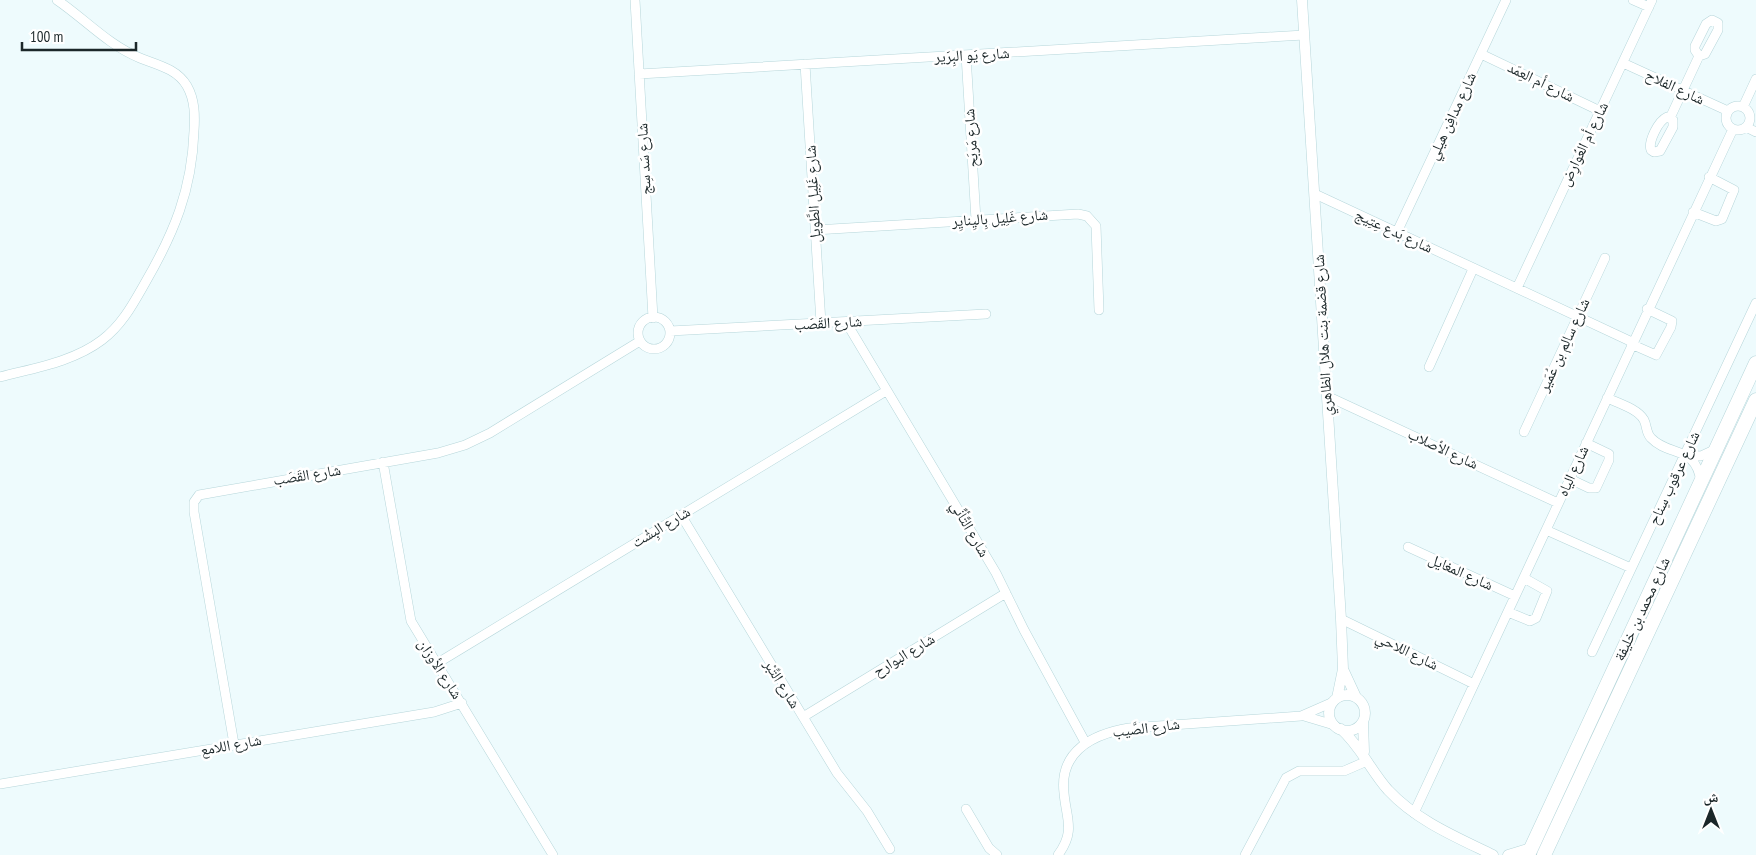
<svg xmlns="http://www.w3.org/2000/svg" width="1756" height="855" viewBox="0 0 1756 855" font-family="'PT Sans Narrow','Noto Naskh Arabic',sans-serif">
  <rect width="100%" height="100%" fill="#eefbfd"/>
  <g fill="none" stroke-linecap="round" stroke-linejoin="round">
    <defs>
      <path id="minor" d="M635,0L653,318
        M1633,0L1649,7
        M1712,20L1718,23V30L1705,54L1699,56L1695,50V46L1706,24Z
        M1481,54L1600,111
        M966,55L976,220
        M1623,63L1728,111
        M805,64L821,323
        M639,74L1304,35
        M1726 118a12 12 0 1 1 24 0a12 12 0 1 1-24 0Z
        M1743,107L1756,79
        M1667,117L1673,120V127L1660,151L1654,152L1651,150C1648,142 1658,121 1667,117Z
        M1670,118L1699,56
        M1746,127L1756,132
        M1315,194L1632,342
        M1693,212L1716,221L1722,219L1734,190L1709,177
        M815,230L1078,214L1087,216L1096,226L1099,310
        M1397,232L1506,0
        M1517,288L1652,0
        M638 333a16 16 0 1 1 32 0a16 16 0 1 1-32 0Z
        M846,322L996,573L1024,630L1085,742
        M670,331L986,314
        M1631,344L1656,355L1671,327L1672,321L1647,309
        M1429,367L1473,269
        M0,377C34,368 73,362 102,340C122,325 133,304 145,283C174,233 192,190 194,131C195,116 195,100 187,86C177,69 158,65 140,58C108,45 85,19 57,0
        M1327,396L1558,503
        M1607,398C1618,403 1638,409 1644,420C1647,426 1646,433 1651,438C1669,457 1696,445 1701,482
        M1524,432L1605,258
        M1686,455L1701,456L1716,449
        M383,462L411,621L553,855
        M1570,479L1589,488H1596L1609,460V454L1586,443
        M681,515L837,773L867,811L890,849
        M1546,530L1631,568
        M1408,547L1515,596
        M1508,612L1530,621L1536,618L1547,591L1524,578
        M1341,619L1474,684
        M1592,652L1756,303
        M436,664L886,391
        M1304,716L1334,725
        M803,717L1006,593
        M234,744L194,512V502L199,495L438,453L465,445L490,433L640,341
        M0,784L434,712L462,703
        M966,809L989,848L997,855
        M1414,813L1733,129
        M1058,855C1076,831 1066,818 1064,793C1059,750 1094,734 1129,728L1301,716L1333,702
        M1245,855L1286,778L1299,771H1344L1367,761"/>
      <path id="tertiary" d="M1302,0L1341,619L1343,669L1337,698
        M1343,669L1356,697
        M1329 713a18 18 0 1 1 36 0a18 18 0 1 1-36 0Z
        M1363,722L1364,752
        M1341,729C1361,747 1371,771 1388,790C1417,821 1456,837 1493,855
        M1508,855L1531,848"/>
      <path id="trunk" d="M1528,855L1756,363
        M1544,855L1756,400"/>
    </defs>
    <use href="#minor" stroke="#b6d6da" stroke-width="10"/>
    <use href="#tertiary" stroke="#b6d6da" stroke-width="11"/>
    <use href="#trunk" stroke="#b6d6da" stroke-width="15"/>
    <use href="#minor" stroke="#fff" stroke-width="9"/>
    <use href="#tertiary" stroke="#fff" stroke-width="10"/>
    <use href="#trunk" stroke="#fff" stroke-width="14"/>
  </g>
  <g text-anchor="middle" stroke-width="5" stroke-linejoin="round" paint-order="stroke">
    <g font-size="15" fill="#1b2729" stroke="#fff">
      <text transform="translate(972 55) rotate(-3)" y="5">شارع يَو البِرَير</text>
      <text transform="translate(1541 82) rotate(26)" y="5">شارع أم العِمَد</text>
      <text transform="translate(1675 87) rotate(25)" y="5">شارع الفلاح</text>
      <text transform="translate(1452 116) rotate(-65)" y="5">شارع مدافِن هيلي</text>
      <text transform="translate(971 138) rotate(-94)" y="5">شارع مَربَح</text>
      <text transform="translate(1584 144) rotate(-64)" y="5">شارع أم العُوارِض</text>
      <text transform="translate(644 159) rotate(-93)" y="5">شارع سَد سِج</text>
      <text transform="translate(813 194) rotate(-93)" y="5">شارع غَلِيل الطَّويل</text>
      <text transform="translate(1000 218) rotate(-4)" y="5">شارع غَلِيل بِاليِنايِر</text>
      <text transform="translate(1394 231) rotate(25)" y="5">شارع بَدع عِتِيج</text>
      <text transform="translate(828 323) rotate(-3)" y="5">شارع القَصَب</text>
      <text transform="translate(1323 335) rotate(-93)" y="5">شارع قضمة بنت هلال الظاهري</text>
      <text transform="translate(1564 345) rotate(-65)" y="5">شارع سالِم بن عُمَير</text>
      <text transform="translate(1443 449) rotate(25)" y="5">شارع الأصلاب</text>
      <text transform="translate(1573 471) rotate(-65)" y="5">شارع الياه</text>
      <text transform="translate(307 475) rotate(-9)" y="5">شارع القَصَب</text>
      <text transform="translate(1674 478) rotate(-65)" y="5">شارع عرقوب سِناح</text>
      <text transform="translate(661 527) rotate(-31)" y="5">شارع البِشْت</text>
      <text transform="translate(970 529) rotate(60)" y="5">شارع التَّأنِّي</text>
      <text transform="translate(1461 572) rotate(24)" y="5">شارع المغايل</text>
      <text transform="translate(1642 609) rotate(-65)" y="5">شارع محمد بن خليفة</text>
      <text transform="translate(1407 651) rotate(26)" y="5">شارع اللاحي</text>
      <text transform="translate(904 655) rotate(-31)" y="5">شارع البوارح</text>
      <text transform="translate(440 669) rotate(57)" y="5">شارع الأوزان</text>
      <text transform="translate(782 684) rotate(58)" y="5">شارع التِّبْر</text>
      <text transform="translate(1146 728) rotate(-7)" y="5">شارع الصَّيب</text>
      <text transform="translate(231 745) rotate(-10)" y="5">شارع اللامع</text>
    </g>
  </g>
  <g transform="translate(1711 810)" stroke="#ffffff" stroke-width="4" paint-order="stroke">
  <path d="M0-4L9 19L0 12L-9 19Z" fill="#1b2729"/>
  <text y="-8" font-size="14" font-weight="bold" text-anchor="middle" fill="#1b2729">ش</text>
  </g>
  <path d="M22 42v8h114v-8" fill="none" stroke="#1b2729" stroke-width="2.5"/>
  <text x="30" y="42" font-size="15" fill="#1b2729" stroke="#ffffff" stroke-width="4" paint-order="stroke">100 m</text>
</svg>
